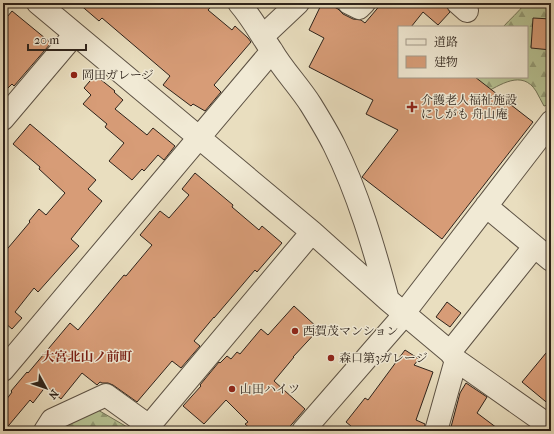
<svg xmlns="http://www.w3.org/2000/svg" width="554" height="434" viewBox="0 0 554 434" font-family="'IM FELL French Canon','Noto Serif JP',serif">
  <defs>
    <pattern id="forest-firs" width="22" height="20" patternUnits="userSpaceOnUse"><rect width="22" height="20" fill="#b6c192"/><path d="M5 1l3.5 6h-7zM16 11l3.5 6h-7z" fill="#949c76"/></pattern>
  </defs>
  <rect width="100%" height="100%" fill="#e9debf"/>
  <filter id="stains"><feTurbulence type="fractalNoise" baseFrequency=".005" numOctaves="4"/><feColorMatrix values="0 0 0 0 .2 0 0 0 0 .09 0 0 0 0 .02 0 0 0 .5 -.17"/></filter>
  <radialGradient id="worn" r=".72"><stop offset=".6" stop-color="#630" stop-opacity="0"/><stop offset="1" stop-color="#630" stop-opacity=".3"/></radialGradient>
  <path fill="url(#forest-firs)" stroke="#727256" d="M525,3H551V104L544,106C541,101 539,96 536,91C522,69 500,85 483,94L461,77H527V27H503C510,19 519,12 525,3Z
    M98,410L134,431H56L57,429Z"/>
  <path fill="#d79c77" stroke="#2e231b" d="M78,3H214L208,10L232,30L235,26L248,38L251,42L214,85L221,92L205,111L193,104L191,106L163,85L170,76L102,18L99,21Z
    M322,3H327L338,9L343,14L353,19L361,20L365,23L382,3H442L446,6L450,12L438,25L423,12L411,27H399V77H475L533,122L442,239L362,177L398,130L366,114L373,100L309,67L324,38L309,30Z
    M12,11L51,43L14,86L12,84L3,93V22Z
    M533,18L551,19V50L531,48Z
    M95,75L115,91L114,92L123,100L115,109L147,135L153,128L175,146L164,160L158,155L144,171L142,169L132,180L109,161L124,143L105,127L107,124L83,104L91,95L84,88Z
    M30,124L96,180L88,189L102,201L71,239L79,246L38,292L34,288L15,312L22,318L12,329L5,323L3,325V254L30,222L29,221L39,209L46,215L65,193L39,169L40,167L13,144Z
    M195,173L233,205L232,207L259,230L262,226L282,243L257,272L255,270L214,318V317L194,341L200,346L181,368L172,361L137,402L113,385L108,383H102L100,382L97,385L82,373L61,399L46,386L33,403L30,400L4,431H3V404L12,392L11,391L27,372L28,373L70,323L78,330L124,275L126,276L152,245L140,235L160,211L169,218L189,195L182,189Z
    M447,302L461,313L450,327L436,317Z
    M294,306L319,329L293,357H294L274,381L305,409L286,431H253L245,424L248,422L226,400L204,424L183,406L201,386L200,385L219,362L220,363L227,356L231,359L237,352L240,354L261,329L268,335Z
    M551,347V406L522,382Z
    M405,350L419,359L414,365L433,372L416,420L425,424L424,431H357L346,422L365,398L368,400Z
    M466,383L487,397L477,413L501,431H465L451,427L460,393Z"/>
  <g fill="none" stroke-linecap="round" stroke-linejoin="round">
    <defs>
      <path id="minor" d="M38,3L312,232L388,300L450,352L456,360L436,431
        M239,3C252,18 261,35 272,51C283,70 299,86 311,105C319,118 327,131 334,145C358,193 374,248 388,300
        M349,3L359,8L364,3
        M458,3L467,11
        M263,36L298,3
        M3,119L75,34
        M486,206L551,260
        M450,352L534,247
        M456,360L551,427
        M3,370L272,51
        M45,431L52,420L106,395L149,426L312,232
        M303,431L398,322L404,313L551,122"/>
    </defs>
    <use href="#minor" stroke="#5d5244" stroke-width="24"/>
    <use href="#minor" stroke="#f1ead5" stroke-width="22"/>
  </g>
  <g fill="#8f2418" stroke="#f1ead5" stroke-width="1.5">
    <circle cx="74" cy="75" r="4"/>
    <path d="M410 101h4v4h4v4h-4v4h-4v-4h-4v-4h4z"/>
    <circle cx="295" cy="331" r="4"/>
    <circle cx="331" cy="358" r="4"/>
    <circle cx="232" cy="389" r="4"/>
  </g>
  <g text-anchor="middle" stroke-width="3" stroke-linejoin="round" paint-order="stroke">
    <g font-size="12" fill="#2e231b" stroke="#f1ead5" text-anchor="start">
      <text x="82" y="79">岡田ガレージ</text>
      <text x="421" y="104">介護老人福祉施設<tspan x="421" dy="14">にしがも 舟山庵</tspan></text>
      <text x="303" y="335">西賀茂マンション</text>
      <text x="339" y="362">森口第3ガレージ</text>
      <text x="240" y="393">山田ハイツ</text>
    </g>
    <g font-size="13" font-weight="bold" fill="#7a1f14" stroke="#f1ead5">
      <text x="87" y="361">大宮北山ノ前町</text>
    </g>
  </g>
  <rect width="554" height="434" fill="none" stroke="#e9debf" stroke-width="16"/>
  <rect x="4" y="4" width="546" height="426" fill="none" stroke="#2e231b" stroke-width="2"/>
  <rect x="8" y="8" width="538" height="418" fill="none" stroke="#2e231b"/>
  <rect x="398" y="26" width="130" height="52" fill="#f1ead5" stroke="#a39a8b"/>
  <rect x="406" y="39" width="20" height="6" fill="#f1ead5" stroke="#a39a8b"/>
  <text x="434" y="46" font-size="12" fill="#2e231b">道路</text>
  <rect x="406" y="56" width="20" height="12" fill="#d79c77" stroke="#a39a8b"/>
  <text x="434" y="66" font-size="12" fill="#2e231b">建物</text>
  <g transform="translate(46 388) rotate(130)" stroke="#f1ead5" stroke-width="3" paint-order="stroke">
  <path d="M0-3L7 15L0 10L-7 15Z" fill="#2e231b"/>
  <text y="-6" font-size="11" font-weight="bold" text-anchor="middle" fill="#2e231b">N</text>
  </g>
  <path d="M28 44v6h58v-6" fill="none" stroke="#2e231b" stroke-width="2"/>
  <text x="34" y="44" font-size="12" fill="#2e231b" stroke="#f1ead5" stroke-width="3" paint-order="stroke">20 m</text>
  <rect width="100%" height="100%" filter="url(#stains)"/>
  <rect width="100%" height="100%" fill="url(#worn)"/>
</svg>
